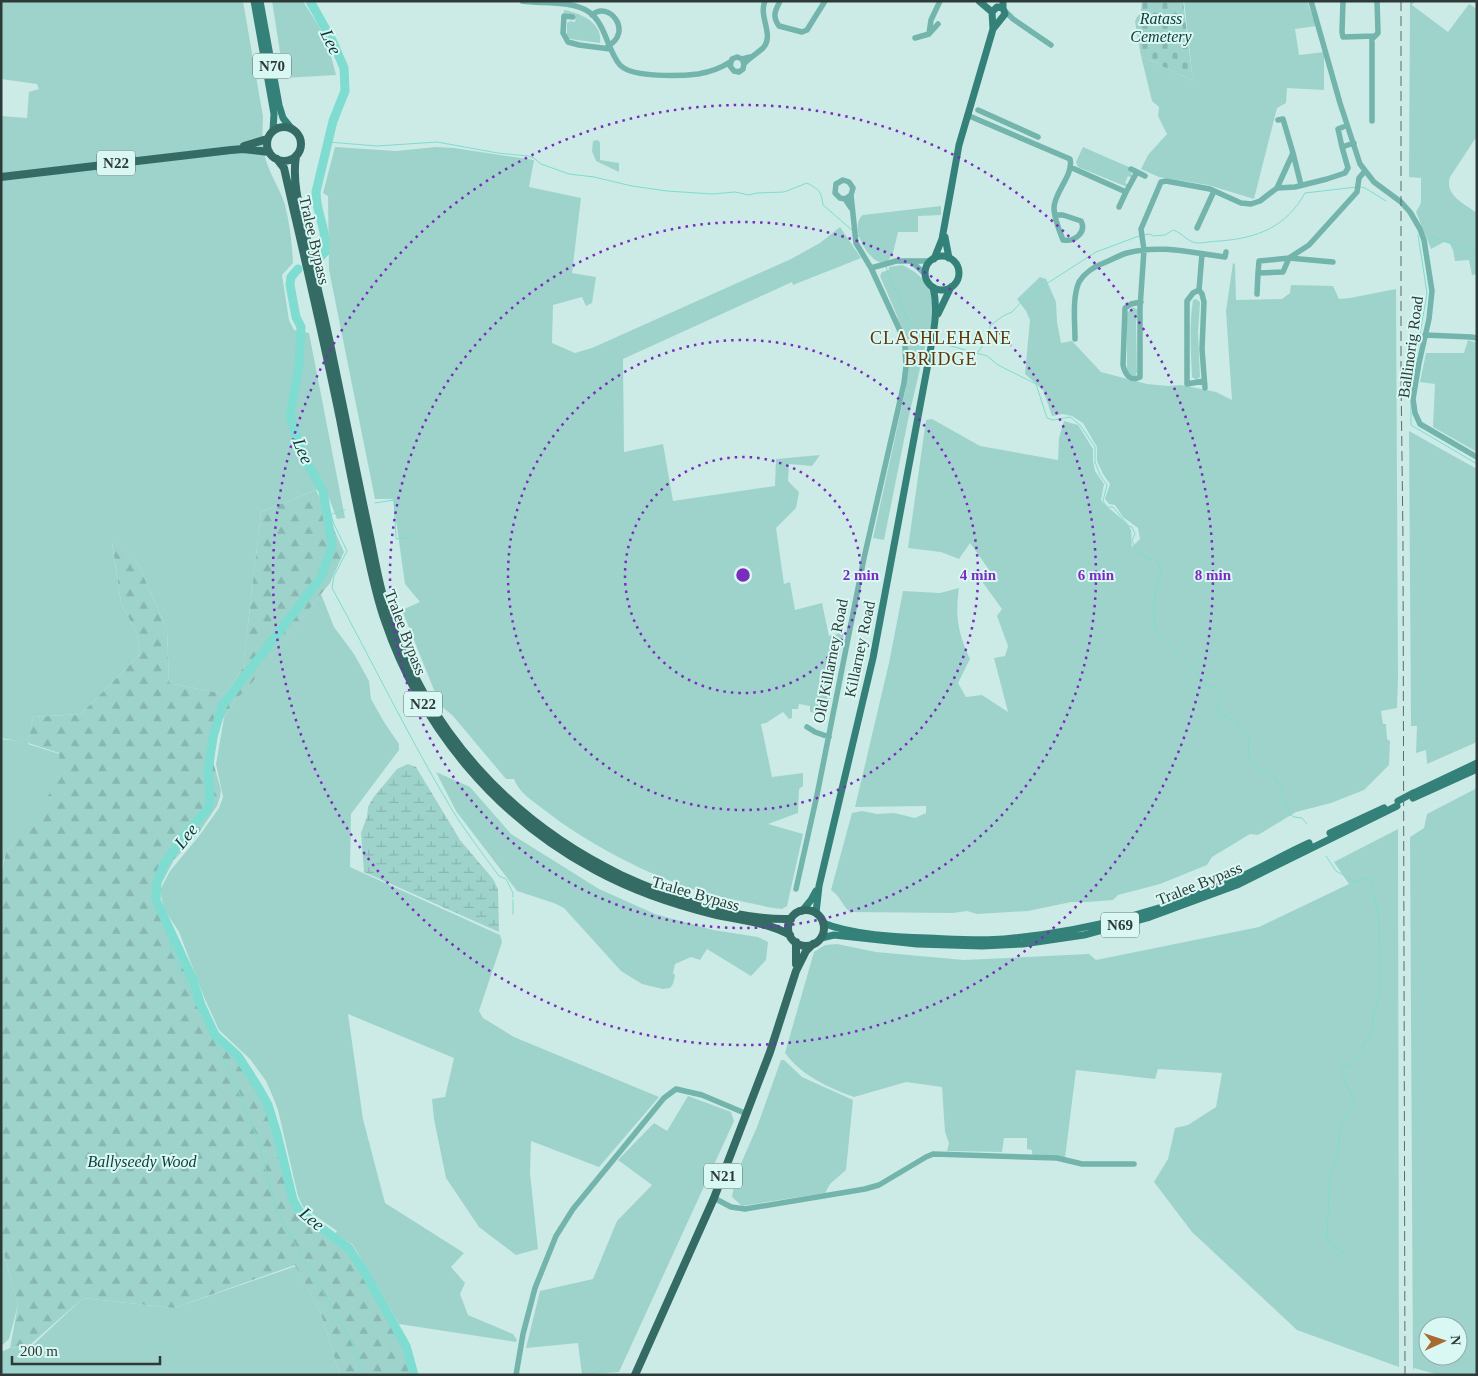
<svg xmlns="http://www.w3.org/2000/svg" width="1478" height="1376" viewBox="0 0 1478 1376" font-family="'Times New Roman',serif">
  <defs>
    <pattern id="forest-firs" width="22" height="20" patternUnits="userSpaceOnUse" patternTransform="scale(1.25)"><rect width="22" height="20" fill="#9ed3cc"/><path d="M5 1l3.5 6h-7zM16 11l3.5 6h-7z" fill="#88b6b0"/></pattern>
    <pattern id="wetland-marsh" width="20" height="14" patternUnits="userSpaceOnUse" patternTransform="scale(1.25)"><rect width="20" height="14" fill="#9ed3cc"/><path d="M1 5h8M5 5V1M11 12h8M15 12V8" fill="none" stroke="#88b6b0"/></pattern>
    <pattern id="cemetery-stones" width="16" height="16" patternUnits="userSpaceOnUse" patternTransform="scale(1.25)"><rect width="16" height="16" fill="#9ed3cc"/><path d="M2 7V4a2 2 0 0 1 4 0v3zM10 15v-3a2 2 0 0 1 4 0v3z" fill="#88b6b0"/></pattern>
  </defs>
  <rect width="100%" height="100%" fill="#ccebe6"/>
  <path fill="#9ed3cc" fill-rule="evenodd" d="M1,1H243L263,117C262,132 262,152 268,166C273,180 281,191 285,205C290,224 292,244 293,263L282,275L289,320L294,330L309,333L345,518L337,519L325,488L316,490L261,512L243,668L225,694L169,683L167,629L138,564L112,543L121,603L137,634L140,654L81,714L33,717L28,744L60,754L63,778L6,853L1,868V739L18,741L1,738V116L27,118L29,92L39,89L37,84L1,79Z
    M272,1H303L331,46V56L336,75L284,78Z
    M1184,1H1307L1316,26L1295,29L1299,55L1324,52V90L1287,88L1286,103L1277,108L1254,199L1208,185L1159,177L1141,169L1148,155L1167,134L1158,116L1159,107L1152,101L1141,56L1193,81Z
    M1410,1H1415L1412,5L1448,32L1469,4L1477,9V136L1450,177C1444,195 1465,204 1477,213V274L1472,275L1469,260L1455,261L1453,250L1450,244L1444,242L1431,249L1416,212L1421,203V178L1409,177Z
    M564,10C580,13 603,22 600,43L570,39L567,36V23L570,21L575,22L576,15L564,13Z
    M598,140L600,143V160L619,163V172L596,161L592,151L593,141Z
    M335,147L396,151L436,147L454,148L534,160L529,187L581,198L572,273L596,277L592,303L586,306L582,297L553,305L552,343L575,353L592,348L791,259L820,243L840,227L861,258L793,285L792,282L623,359L624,452L663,444L673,501L775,486L776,459L820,455L812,466L789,464L788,481L799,492L796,508L776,528L784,584L790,582L795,610L822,603L829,636L844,632L827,715L810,712V706L799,704L798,709H792V718L789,719L783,712L766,723L761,724L772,777L803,773V786L799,789L798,813L768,824L803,834L787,906L782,909L773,908C749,903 725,898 702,892C649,876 586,843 543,809C532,800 519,793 514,779H506L453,716L440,705L402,610L420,602L405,584L393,499H375L329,270L328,196L323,193Z
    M1083,147L1131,168L1130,172L1132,174V178L1128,176L1125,183L1129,185L1127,187L1078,167L1076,162Z
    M941,206V215L918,216V232H898L893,253L888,261C887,261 881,262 880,262C868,260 848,226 863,215Z
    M1233,263L1235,264L1236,300L1282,299L1290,293L1291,285L1333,286L1339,299L1350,298L1396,289L1398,678L1397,708L1381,711L1383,724H1386L1387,739L1390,741L1389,765L1364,790L1331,803L1296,812L1258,835L1250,834L1212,857L1207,865L1160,884L1118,895L1113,900L1088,902H1071L1028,911L977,914L967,911L953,913L850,912C841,904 841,897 831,890L852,813L862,811L877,814L894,813L915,818L926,813V806L855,807L889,663L903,591L940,593L959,588C955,617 958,633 970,659L958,683L966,697L982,695L1008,712L994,658L1005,656L1008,646L997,616L1002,609L981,580L990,571L970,543L959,559L941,552L908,548L926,420L932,419L980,446L1058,460L1059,438L1064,421L1078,425L1093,449V461L1095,471L1104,484L1101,500C1107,509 1126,519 1131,530C1132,535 1131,542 1132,547L1140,539L1138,528L1123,517L1115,505L1109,504L1105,499L1110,484L1103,474L1097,461V447L1083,423L1072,416L1063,414L1052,416L1043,390L1025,374L1030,320L1026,311L1017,299L1040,277L1046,279L1056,302L1057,322L1061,343L1072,341L1101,372L1147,384L1168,386L1181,385L1216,392L1232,400L1226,311Z
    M902,265C914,270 930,282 933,296C936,306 931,326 929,336L926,335L925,342L926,343L908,420L884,540L873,538L906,387L905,339L896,313L880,276L882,272L889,270V267Z
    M1196,299L1200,302L1198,333L1200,377L1196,380L1192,377C1191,352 1189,326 1193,300Z
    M1133,307L1138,310L1136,322L1137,372L1135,376L1127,374V313Z
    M1468,340L1477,343V452L1433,427L1435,384L1420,382L1426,353H1464Z
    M1409,431L1477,469V742L1427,764L1426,750L1416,753L1417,726H1411Z
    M321,594L334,627L354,654L369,681L371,699L384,722L399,744V750L351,814L350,867L500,935L502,942L479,1011L483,1018L514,1037L659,1097L599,1167L531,1141L530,1173L538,1249L516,1255L479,1227L446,1178L434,1119L432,1099L445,1097L454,1058L348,1014L363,1119L385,1203L464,1253L451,1267L465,1283L460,1294L468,1315L513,1334L517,1340L516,1342L399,1324L353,1245L335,1234L337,1231L303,1207L298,1196L278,1110L273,1097L266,1081L250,1059L219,1030L204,997L179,932L164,909L161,896V888L170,871L199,836L219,808L223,797L216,764L224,718L235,700L247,688Z
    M436,772L470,787L511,834L599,889L655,914L713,930L758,937L768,942L766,960L751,976L707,949L700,960L691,957L675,964L673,973L675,975L673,984L670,988L663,989L642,984L621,971L564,908L554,903L517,891L456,811Z
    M1477,788V1375H1439L1414,1368L1413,1371L1410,837L1424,828L1427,814ZM1428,1326H1458V1356H1428Z
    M1398,829L1399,1367L1297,1330L1192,1232L1154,1182L1168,1159L1175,1128L1188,1125L1216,1107L1222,1073L1158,1069L1155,1079L1076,1070L1065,1158L1035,1155L1032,1154V1150L1027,1149V1138H1004L1002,1152L947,1151L949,1143L945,1132L942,1087L906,1082L854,1097C829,1088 801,1075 785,1053L814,952L825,945L837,944L876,952L964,960L1089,954L1096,960L1259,927L1349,884L1334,862Z
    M781,1060H784L802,1077L853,1100L846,1170L830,1184L825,1193L742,1206L732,1197L736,1175L757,1127Z
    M688,1096L731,1112L734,1121L619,1372L582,1375L578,1343L526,1348L540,1291L593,1279L617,1221L652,1185L618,1160L654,1123L667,1131Z
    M1,1243L18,1305L9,1339L1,1346Z
    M296,1266L320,1311L340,1375H1V1352L10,1348L33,1345L83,1298L174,1308Z"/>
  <path fill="url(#forest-firs)" d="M316,490L344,552L330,583L321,594L247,689L235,700L224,718L221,717L214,754V765L221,790L220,797L217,806L198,834L174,860L159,888L158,900L166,918L180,942L215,1034L251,1068L273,1107L282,1138L295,1199L301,1209L353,1246L406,1339L416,1375H340L320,1311L295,1265L174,1308L83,1298L31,1344L10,1348L18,1305L1,1243V872L6,853L61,778L59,753L28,743L33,717L81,714L140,654L137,634L121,603L112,542L138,564L167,629L169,683L225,694L243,668L261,512Z"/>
  <path fill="url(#wetland-marsh)" d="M408,764L416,767L460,840L493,879L498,889L499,932L364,872L361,833L367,817L368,807L373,798L397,769Z"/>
  <path fill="url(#cemetery-stones)" d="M1142,1H1183L1193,81L1141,56L1135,21L1141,11Z"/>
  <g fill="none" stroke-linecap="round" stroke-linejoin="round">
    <path stroke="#7fdcd1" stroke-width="1" d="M328,142L377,146L437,142L498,153L528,156L534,158L541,164L569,174L594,177L632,186L667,191L712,194L735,192L749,195L757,193L784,192L807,183C820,190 821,191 823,205L852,230
      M1361,187L1365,188L1386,201
      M857,234L884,261
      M1143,235L1150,234L1153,236L1165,235L1173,230C1183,233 1187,242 1197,243C1204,243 1213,241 1220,241C1258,238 1286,227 1305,193L1357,187
      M1429,236L1468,248L1477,253
      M886,267L909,323L924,339
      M940,343L987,356L998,365L1036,384L1047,418L1053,420L1070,417L1080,425L1095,447V462L1100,475L1107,485L1103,501L1107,507H1113L1129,526L1132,527L1135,534L1132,541L1138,553L1158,562L1161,571L1156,588L1153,609L1156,632L1196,672L1206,685L1219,690L1222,698L1217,705L1220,714L1237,721L1249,735C1248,752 1245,763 1264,771C1267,773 1272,774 1274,777C1282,787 1284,802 1289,814L1294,817L1302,818L1307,824
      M978,352L986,341L990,326L1003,316L1012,312L1026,297L1096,252L1139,236
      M1411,396V387L1427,293L1418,235
      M1411,402V425L1477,464
      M323,491L334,524L347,551L334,576L332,588C372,661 408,736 451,808C465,831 483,854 499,876L506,879L513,893V897
      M375,503L394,500L396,539L410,537
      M332,514L345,510
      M1326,856L1336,871L1356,882L1366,878L1371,881L1379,918L1380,992L1373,1016L1372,1031L1356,1059L1344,1067L1342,1071L1354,1105L1341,1127L1337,1153L1330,1176L1327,1236L1329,1243L1344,1254
      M513,900V914
      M168,925L171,951L238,1090L259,1143L275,1206L296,1246
      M299,1251L351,1340L362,1375"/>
    <path stroke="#7fdcd1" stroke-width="9" d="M310,1L333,42L344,68L345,91L333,121L316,192C316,206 320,215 323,228C325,236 325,244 325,252L319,258
      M298,269L291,277L290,285L296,317L301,327L299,366L290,415L301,452L323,491L332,546L321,577L222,706L213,737L208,771L210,800L207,810L186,833L164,864L157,882L156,900L193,980L201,1005L215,1035L238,1056L258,1087L268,1105L277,1134L293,1200L299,1211L348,1248L362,1268L406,1346L414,1375"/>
    <path stroke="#73b4ac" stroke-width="5.5" d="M522,1C543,4 571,0 589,12C606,24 607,50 620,65C632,78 681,76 698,74C710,72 721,68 730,62
      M780,1C775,11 772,16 779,26L802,32L807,30L825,1
      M1311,1L1340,103L1360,164L1374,182L1401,202L1410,212L1420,229L1424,240L1432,291L1429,319L1419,363L1413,399L1415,413L1420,424L1477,457
      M1343,1L1342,32L1343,37L1374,36
      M1004,10L1013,19L1051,45
      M592,15C608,0 634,31 608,46
      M573,17L564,16L563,33L568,42L579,45L610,49
      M929,34L931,20L940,1
      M915,38L929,34L938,24
      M742,59L744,64L743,69L739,72L734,71L730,66L732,59L737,57L742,59L750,57
      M744,64C750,57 757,54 763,48C775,35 758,17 765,1
      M978,110L1038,137
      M967,115L1070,159C1074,175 1054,192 1054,208C1054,218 1059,230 1063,240C1074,242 1087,233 1081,221L1063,215H1055
      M1372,121V39L1378,33L1377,1
      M1342,147L1338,129L1343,127
      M1293,153L1301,185
      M1070,167L1126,192L1137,172
      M1131,169L1145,176
      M1277,188L1293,153L1283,119L1278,120
      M845,199L851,195L853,188L849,182L843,180L836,184L835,193L840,198L845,199L851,208
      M1119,207L1126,192
      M1197,228L1214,191
      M1202,254L1199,290L1202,294L1204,302L1202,349L1205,388
      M911,261L925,274
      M1333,262L1289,258L1283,272L1258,273L1259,261L1289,258L1309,245L1357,192L1359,178L1365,171
      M871,268L896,261H931
      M1199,290L1193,293L1187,301V384L1204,381
      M1257,294L1258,273
      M1141,302L1131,304L1125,308L1123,365C1125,374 1130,382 1140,377V308L1144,250L1141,229L1161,182L1166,181L1210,189L1241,203L1251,204L1260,201L1277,188L1295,187L1327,179L1345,173L1348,168L1342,147L1354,143
      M1425,335L1471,337L1477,338
      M1075,339C1075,322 1072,298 1079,282C1085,272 1095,266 1106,262C1113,259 1120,255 1127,253C1159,244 1193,253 1225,257L1226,252
      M807,727L815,732L829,737
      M796,889L817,795L864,558L904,383L906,366L905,346L901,333L871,268L856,243L851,195
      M714,1198L731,1207L745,1209L865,1189L879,1185L926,1157L933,1154L1057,1158L1082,1164H1134
      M516,1375L523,1334L535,1288L556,1236L573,1209L664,1098L676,1089L702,1095L747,1114"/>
    <path stroke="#348179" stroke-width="7" d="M254,1L274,114L273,130
      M260,1L279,105L283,118L291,128
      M979,1L992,12
      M993,29L1005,14L1003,8V1
      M945,237L949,258
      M925 273a17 17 0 1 1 34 0a17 17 0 1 1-34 0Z
      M934,259L942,239L959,145L993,29L992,12L997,7L1003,8
      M938,314L951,287
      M1416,792L1477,763
      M1413,798L1477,769
      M1330,833L1384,808
      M802,911L811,900L816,891
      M816,913L819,886L873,658L929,358C933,334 939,311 933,287
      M823,923C852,935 897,937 928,938C953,939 979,941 1004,939C1084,932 1164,911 1238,878C1262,867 1285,854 1309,843
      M821,938L834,935L917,944L982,946L1023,944L1084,935L1150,917L1237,885L1397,806"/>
    <path stroke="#346c65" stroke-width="8" d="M267 144a17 17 0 1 1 34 0a17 17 0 1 1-34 0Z
      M244,146L267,139
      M296,156C292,181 299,206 305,230C313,273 325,316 333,358C345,415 356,471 368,527C374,554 378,583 387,610C426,729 509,821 621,875C668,897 739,921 791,919
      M277,159L284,168C303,251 323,335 340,419C348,461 356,502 365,543C371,569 376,596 385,621C421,727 496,817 595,870C632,890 672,904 713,914C739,920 767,922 790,935
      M1,177L231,150L243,149L269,152
      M788 928a18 18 0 1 1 36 0a18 18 0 1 1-36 0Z
      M796,942V964
      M635,1375L714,1198L770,1052L796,971L806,951L813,944"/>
    <path stroke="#5b6d6a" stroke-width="1" stroke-dasharray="10 5" stroke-linecap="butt" d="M1401,1V375L1403,540L1405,1375"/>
    <path stroke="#348179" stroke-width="7" d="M1398,801L1413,793"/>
  </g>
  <g fill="none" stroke="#7b2cbf" stroke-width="2.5" stroke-dasharray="2.5 5">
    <circle cx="743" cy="575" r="118"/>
    <circle cx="743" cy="575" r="235"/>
    <circle cx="743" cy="575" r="353"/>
    <circle cx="743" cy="575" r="470"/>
  </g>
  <g text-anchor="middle" stroke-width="4" stroke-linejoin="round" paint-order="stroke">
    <g fill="#d9f8f4" stroke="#617370" stroke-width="1">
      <rect x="253" y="53.5" width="38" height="25" rx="4"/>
      <rect x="97" y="150.5" width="38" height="25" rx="4"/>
      <rect x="404" y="691.5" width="38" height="25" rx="4"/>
      <rect x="1101" y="912.5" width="38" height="25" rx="4"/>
      <rect x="704" y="1163.5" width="38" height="25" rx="4"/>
    </g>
    <g font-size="15" font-weight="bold" fill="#2e3a38">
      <text x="272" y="71">N70</text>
      <text x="116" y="168">N22</text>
      <text x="423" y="709">N22</text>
      <text x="1120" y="930">N69</text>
      <text x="723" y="1181">N21</text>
    </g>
    <g font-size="16" font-style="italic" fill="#103c38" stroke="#d9f8f4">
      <text x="1161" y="24">Ratass<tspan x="1161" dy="18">Cemetery</tspan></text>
      <text x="142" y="1167">Ballyseedy Wood</text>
    </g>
    <g font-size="16" fill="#2e3a38" stroke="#d9f8f4">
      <text transform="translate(315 240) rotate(77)" y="6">Tralee Bypass</text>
      <text transform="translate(1410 347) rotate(-82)" y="6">Ballinorig Road</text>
      <text transform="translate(406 632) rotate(69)" y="6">Tralee Bypass</text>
      <text transform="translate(859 649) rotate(-78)" y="6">Killarney Road</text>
      <text transform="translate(830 661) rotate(-79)" y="6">Old Killarney Road</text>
      <text transform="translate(1199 883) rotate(-22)" y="6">Tralee Bypass</text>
      <text transform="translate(696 893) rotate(16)" y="6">Tralee Bypass</text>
    </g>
    <g font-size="18" font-style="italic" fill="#0b3834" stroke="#d9f8f4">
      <text transform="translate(331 42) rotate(64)" y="6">Lee</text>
      <text transform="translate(303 451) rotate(67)" y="6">Lee</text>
      <text transform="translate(186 836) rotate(-51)" y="6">Lee</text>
      <text transform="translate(312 1219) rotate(40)" y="6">Lee</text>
    </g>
    <g font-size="18" letter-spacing="1" fill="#5e3608" stroke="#d9f8f4">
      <text x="941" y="344">CLASHLEHANE<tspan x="941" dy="21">BRIDGE</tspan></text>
    </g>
  </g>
  <circle cx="743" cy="575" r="8" fill="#7b2cbf" stroke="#d9f8f4" stroke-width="2.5"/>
  <g font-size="15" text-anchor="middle" font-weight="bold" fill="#7b2cbf" stroke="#d9f8f4" stroke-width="4" stroke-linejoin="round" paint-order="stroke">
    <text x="861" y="580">2 min</text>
    <text x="978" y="580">4 min</text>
    <text x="1096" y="580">6 min</text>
    <text x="1213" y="580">8 min</text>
  </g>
  <rect width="1478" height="1376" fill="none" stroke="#2e3a38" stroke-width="5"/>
  <g transform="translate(1443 1341) rotate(87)"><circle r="24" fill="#d9f8f4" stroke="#95aca9"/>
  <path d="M0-4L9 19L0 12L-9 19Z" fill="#a76b2e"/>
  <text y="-8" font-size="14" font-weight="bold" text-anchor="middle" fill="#2e3a38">N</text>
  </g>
  <path d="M12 1356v8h148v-8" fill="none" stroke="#2e3a38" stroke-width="2.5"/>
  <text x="20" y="1356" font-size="15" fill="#2e3a38" stroke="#d9f8f4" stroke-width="4" paint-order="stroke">200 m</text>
</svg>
